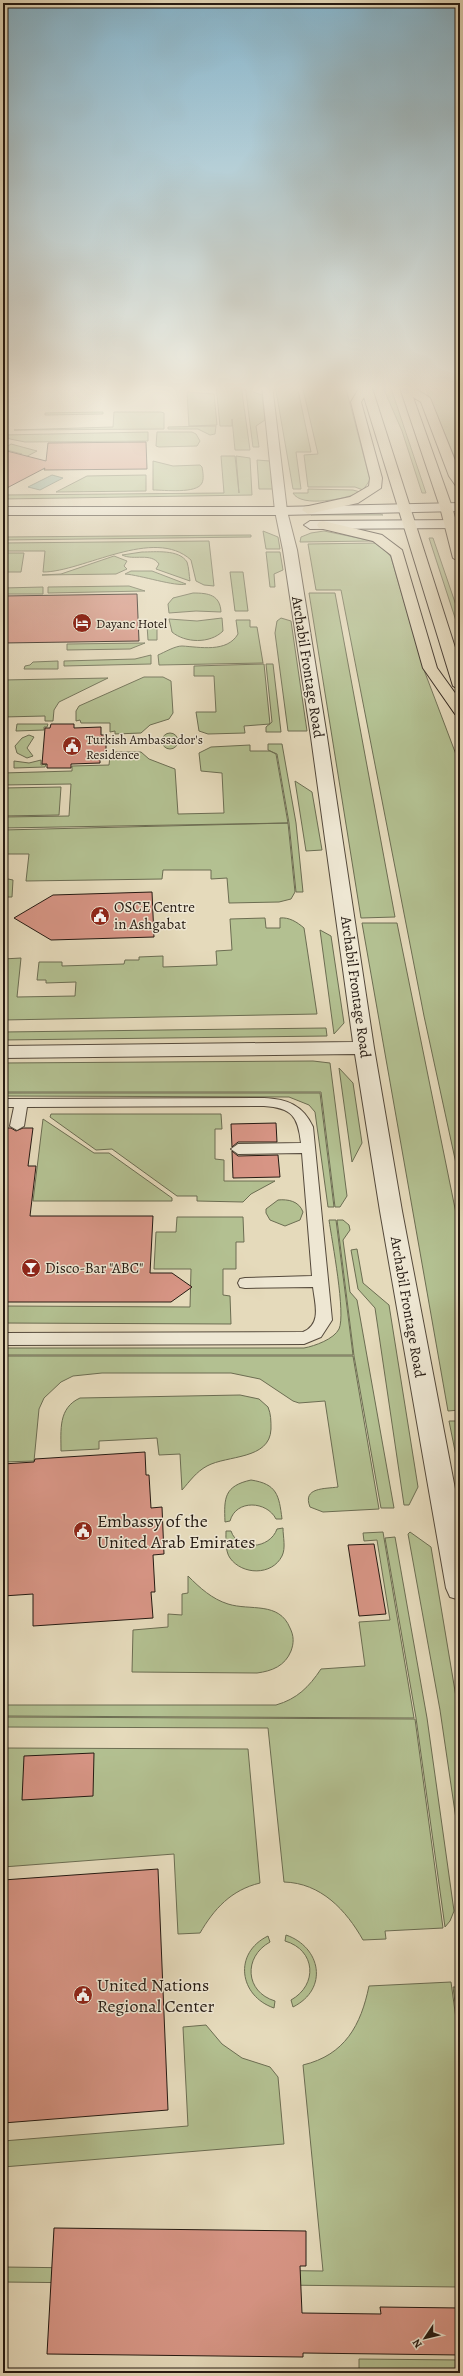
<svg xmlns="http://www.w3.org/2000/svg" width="463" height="2376" viewBox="0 0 463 2376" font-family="Alegreya,serif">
  <rect width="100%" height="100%" fill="#e5dabb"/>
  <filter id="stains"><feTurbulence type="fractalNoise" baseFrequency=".005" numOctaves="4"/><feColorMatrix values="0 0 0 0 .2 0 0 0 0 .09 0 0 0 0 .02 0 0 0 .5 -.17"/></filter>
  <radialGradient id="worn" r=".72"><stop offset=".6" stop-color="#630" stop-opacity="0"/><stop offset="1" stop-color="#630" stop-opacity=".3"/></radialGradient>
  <path fill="#b3c091" stroke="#6c6d52" d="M199,385H241L250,450H235L232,419V426H220L216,385Z
    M245,385H252L253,392L262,395L265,420L256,426L259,447H253Z
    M275,385H297L311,452H296L301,489H293Z
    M302,385H345L370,480L363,490L355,487H308L304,455L318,454Z
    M382,385H390L426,493H422L402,431Z
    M424,385H457L460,391V470Z
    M187,392L214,394L217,425L189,426Z
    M103,412V414L45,415V413Z
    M114,412H161L164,413V429L14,430L113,427Z
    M216,426L215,434L210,435L198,429H168V427Z
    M148,432V441L25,442L10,439L3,435Z
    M157,432H192L196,434L200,441L197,446L159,447L156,446Z
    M11,444L37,451L3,469V460L9,462L22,454L3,449Z
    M221,456H235L239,493L236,456L250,458L252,495L3,499V495L224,493Z
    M257,460L270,461L273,489H259Z
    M153,461L173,466L200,465L202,467C203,472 204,479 202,483C197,494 164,490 153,490Z
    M146,475V491L56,492L87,476Z
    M308,489L353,490L360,492C347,499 301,508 293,493H308Z
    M314,514H380L383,515H311Z
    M263,531L278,537L280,549H266Z
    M324,531L373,541L300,542L301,537L311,533Z
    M251,535V537L3,540V537Z
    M429,538H433L460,617V633Z
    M209,541L214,586L204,585L196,581L191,560C154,526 83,572 43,572L45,551H3V543Z
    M379,543L391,557L424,670L460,765V1182L424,1016L341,590H316L308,544Z
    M142,552C155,552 179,549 187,562C189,568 189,575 190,581L156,569L159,564C151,552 134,561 122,555Z
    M266,552H280L283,570L274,574L275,587H270Z
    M3,553H24L21,572H3Z
    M114,556L127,561L124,566L127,569L116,574L42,575L61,574Z
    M131,571H152L186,584C176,587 140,575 125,574Z
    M230,572H243L248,611H235Z
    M129,586L145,591L48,593V587Z
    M43,587V594H3V588Z
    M193,593C209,593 220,595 221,612L196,611L169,613L168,604L173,598Z
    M309,593H335L395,917L361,918Z
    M222,618L223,631C210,644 185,643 172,632L169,619L197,621Z
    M281,618L291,621L307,731H288L275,633L277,621Z
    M236,620H250V627H257L263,663L159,665L158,655C165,652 175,646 182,646C200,647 227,653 238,634Z
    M147,625H157V640H148Z
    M145,643L130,649L67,650V644Z
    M151,655V664L64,666V661L135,659Z
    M58,661V669H24L25,666L30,665L33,662Z
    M264,664L270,724L244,726L245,733L208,734L199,731L196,712H216L214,676H194V666Z
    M266,664H273L281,732H266V727L272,722Z
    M144,677H163L171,681L173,713L169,719L150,725L141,733L115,734V731L110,732V723H81L80,720L76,721V711L79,706Z
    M108,678L59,702L54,710L53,721H45V716L3,717V680Z
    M17,724H48L47,727H44V730L16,731Z
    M162 741a8 8 0 1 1 16 0a8 8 0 1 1-16 0Z
    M29,735L34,737L27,748L33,756L27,758L17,753L15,746L22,738Z
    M268,744H282L296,823L303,892H296L289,823L277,754L268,750Z
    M250,745V751H270L276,754L288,823L3,828V817L69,816L71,784L3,785V773L72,771V766L109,765L110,756H115V752H141L149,759L175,769L178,814L224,813L222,773L201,771L199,753L211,747Z
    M41,760V765L46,764L45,767L14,768V761L29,763Z
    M295,781L312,792L322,850L306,851Z
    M61,787L59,815L3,816V788Z
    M288,823L295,892L291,899L279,902L229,903L227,878L211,879V870H163L162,879L26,881L29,854H3V830Z
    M3,878L13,880L12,897H3Z
    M265,918L266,928H280V918C289,917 297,922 304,928L317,1014L3,1020V959L21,958L17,997L75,996L76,982L46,983V980H37L39,962H62V966L124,964L125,960H139V957L163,956V967L217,965L216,951L232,950L230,919Z
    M362,923H397L460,1233V1410L448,1411Z
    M320,930L331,936L344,1023L334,1034Z
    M326,1028L327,1036L3,1040V1032Z
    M313,1061L330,1063L347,1196L340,1207H335L321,1092H3V1063Z
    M339,1068L353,1083L362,1143L352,1162Z
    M3,1093H320L334,1207H328L315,1112L309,1105L289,1097L3,1096Z
    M51,1114H221L222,1129H215V1159L224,1160V1181H275L251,1194L243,1202L197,1201V1196H177L112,1149L96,1150L50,1117Z
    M43,1119L94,1153H109L172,1198V1201H33Z
    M278,1200C288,1199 299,1201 303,1212L300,1220L285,1226L270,1220L266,1213V1209Z
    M177,1217H243L244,1242H236V1269H223V1295L230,1296L231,1324L3,1323V1306L190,1307L191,1269H154L156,1232H176Z
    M329,1220H336L353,1355H3V1348H304C315,1346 334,1339 339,1329C346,1314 332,1241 329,1220Z
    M337,1220H343L349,1225L350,1230L343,1240L350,1292L357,1300L394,1508H381L354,1356Z
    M357,1249L363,1283L389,1305L418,1487L409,1505H404L375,1308L358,1289L351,1250Z
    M3,1356H353L379,1509L323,1512L310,1507C302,1487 325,1489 338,1487L325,1401L299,1403L293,1401L260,1379L231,1373H102L73,1376L61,1382L44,1398L39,1409L34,1461L3,1462Z
    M240,1395L259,1399L268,1407C271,1414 271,1421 271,1429C270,1460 227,1455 207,1466C196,1472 190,1481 182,1490L180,1454L159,1455L157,1438L99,1441V1449L61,1451C61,1430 58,1408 80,1398Z
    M449,1421H460V1476Z
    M251,1480C277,1484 279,1495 282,1519H276C267,1501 236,1499 230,1521L225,1522C224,1498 224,1486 251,1480Z
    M283,1528C283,1537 286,1548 282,1556C272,1576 242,1575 230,1558C225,1551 226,1539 226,1531H231C238,1552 270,1549 277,1529Z
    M383,1532L414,1718L3,1716V1705H276C297,1699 309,1687 321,1669L365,1666L359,1622L390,1620L377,1540L364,1541L363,1533Z
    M410,1532L431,1547L460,1721V1819H456L440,1710L408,1534Z
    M395,1537L427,1718L454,1911L450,1921L445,1927L416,1718L385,1538Z
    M188,1576C200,1588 212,1599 228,1604C250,1611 279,1601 290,1628C294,1636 294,1643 291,1651C285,1666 272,1671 257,1673L132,1672L133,1630L168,1627V1614L182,1615V1594L188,1593Z
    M3,1717L415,1719L443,1928L385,1931L386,1939L363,1940C346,1910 321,1883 284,1882L268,1728L3,1727Z
    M3,1748L248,1749L260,1883C231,1890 214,1909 200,1933L178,1934L174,1854L3,1867Z
    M286,1935C321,1947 329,1989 293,2007L291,2000C318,1985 316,1950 285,1941Z
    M268,1936L270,1942C243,1957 245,1992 275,2001L274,2008C239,1996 233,1953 268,1936Z
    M451,1982L460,2048V2287L3,2282V2267L323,2271L303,2065C345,2055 361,2025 369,1986Z
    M453,1987H460V2041Z
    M206,2025L222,2044L242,2058L270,2067L278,2077L284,2144L3,2167V2141L188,2126L183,2027Z
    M359,2359L460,2360V2373H359Z"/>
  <path fill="#97bbaa" stroke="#697b6d" d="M52,475L63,478L40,490L28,487Z"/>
  <path fill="#d79585" stroke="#251a12" d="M146,442L147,469L44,470L45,468L3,490V450L46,461L48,443Z
    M137,594L139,641L3,643V596Z
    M51,724H74V728L101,727V735H106V755H100V763L71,764V768H47V764H42L45,728H50Z
    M152,892L154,937L51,940L14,918L53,895Z
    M276,1123L277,1142H238L232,1147L231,1124Z
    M3,1128H11L16,1131L23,1128H33L28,1166H36L30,1216H153L150,1273H172L192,1287L171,1302H3Z
    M232,1151L238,1156L278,1155L280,1177L233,1178Z
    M145,1452L146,1475H149L151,1508L162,1507L164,1554L153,1555L155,1592H151L153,1618L33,1626V1594L3,1596V1464L34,1462L35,1459Z
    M374,1544L386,1614L359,1616L348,1545Z
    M94,1753L93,1796L22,1800L24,1756Z
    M158,1869L168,2110L3,2123V1880Z
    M54,2228L306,2231V2266H300L302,2313L381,2314L380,2307L460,2308V2355L303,2353V2357L47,2354Z"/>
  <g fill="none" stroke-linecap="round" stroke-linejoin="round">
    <defs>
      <path id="lane" d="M264,1098C287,1099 303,1105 313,1127L332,1320L321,1337L304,1344L3,1345V1333L303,1332C322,1324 315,1304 313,1287L245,1288L240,1287L238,1283L240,1279L245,1278L312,1276L302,1153L238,1154L231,1149L238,1144L301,1143C298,1116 292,1108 264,1106L27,1107L24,1126L17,1130L10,1126L14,1107H3V1099Z"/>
      <path id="street" d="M262,385H272L287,511L297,550L327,737L374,1048L402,1211L460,1515V1600L450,1597L446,1588L380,1211L355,1054L3,1058V1046L353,1042L311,737L283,550L275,511Z"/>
      <path id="secondary" d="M460,503V511L281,515H3V507H281Z
        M460,520V528L310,529L304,525L310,521Z"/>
      <path id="primary" d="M361,385H371L460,663V690L453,686L364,397L361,402L382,478L381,488L358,503L308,514L302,510L304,507L350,497L369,486L370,478L351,402Z
        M399,385H410L430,398L460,473V487L456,486L449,476L421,402L413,397L452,507L460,535V562L453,558L440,507Z
        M323,521L382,535L402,550L437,668L460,700V716L455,714L423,668L391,555L373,541L319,528L317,525L319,522Z"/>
    </defs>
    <use href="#lane" stroke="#554a3c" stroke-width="2"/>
    <use href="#street" stroke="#554a3c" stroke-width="2"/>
    <use href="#secondary" stroke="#251a12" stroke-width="2"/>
    <use href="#primary" stroke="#251a12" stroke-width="2"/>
    <use href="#lane" fill="#eee7d3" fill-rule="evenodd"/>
    <use href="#street" fill="#eee7d3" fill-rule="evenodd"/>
    <use href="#secondary" fill="#eee7d3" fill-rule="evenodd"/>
    <use href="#primary" fill="#e5dabb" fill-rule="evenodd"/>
  </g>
  <linearGradient id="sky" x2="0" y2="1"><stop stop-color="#87b7cf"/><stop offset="0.54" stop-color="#f3eee0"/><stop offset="1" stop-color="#f3eee0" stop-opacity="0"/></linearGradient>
  <rect width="463" height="718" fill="url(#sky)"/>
  <defs>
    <symbol id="hotel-disc" viewBox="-11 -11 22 22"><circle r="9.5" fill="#8f2418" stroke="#eee7d3"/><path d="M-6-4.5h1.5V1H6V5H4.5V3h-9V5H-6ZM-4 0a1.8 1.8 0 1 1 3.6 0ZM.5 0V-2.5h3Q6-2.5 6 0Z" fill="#fff"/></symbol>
    <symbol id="civic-disc" viewBox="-11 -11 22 22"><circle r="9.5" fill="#8f2418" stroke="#eee7d3"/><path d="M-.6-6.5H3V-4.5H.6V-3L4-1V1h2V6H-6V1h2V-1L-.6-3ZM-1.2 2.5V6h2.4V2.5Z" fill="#fff"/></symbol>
    <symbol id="bar-disc" viewBox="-11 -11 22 22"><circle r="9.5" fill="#8f2418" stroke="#eee7d3"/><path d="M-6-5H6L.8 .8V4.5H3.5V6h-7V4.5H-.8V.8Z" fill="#fff"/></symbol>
  </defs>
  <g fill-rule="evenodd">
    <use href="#hotel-disc" x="71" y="612" width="22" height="22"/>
    <use href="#civic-disc" x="61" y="735" width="22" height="22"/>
    <use href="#civic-disc" x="89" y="905" width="22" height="22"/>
    <use href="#bar-disc" x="20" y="1257" width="22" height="22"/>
    <use href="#civic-disc" x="72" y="1520" width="22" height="22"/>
    <use href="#civic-disc" x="72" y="1984" width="22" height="22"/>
  </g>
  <g text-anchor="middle" stroke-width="3" stroke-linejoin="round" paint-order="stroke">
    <g font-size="13" fill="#251a12" stroke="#eee7d3" text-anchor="start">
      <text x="96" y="628">Dayanc Hotel</text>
      <text x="86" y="744">Turkish Ambassador's<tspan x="86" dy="15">Residence</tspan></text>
    </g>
    <g font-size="15" fill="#251a12" stroke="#eee7d3">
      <text transform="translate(308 667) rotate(81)" y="5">Archabil Frontage Road</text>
      <text transform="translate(356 987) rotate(82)" y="5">Archabil Frontage Road</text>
      <text transform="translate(408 1307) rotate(80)" y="5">Archabil Frontage Road</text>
    </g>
    <g font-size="15" fill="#251a12" stroke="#eee7d3" text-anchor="start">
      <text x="114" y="912">OSCE Centre<tspan x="114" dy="17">in Ashgabat</tspan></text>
      <text x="45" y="1273">Disco-Bar "ABC"</text>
    </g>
    <g font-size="18" fill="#251a12" stroke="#eee7d3" text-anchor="start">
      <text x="97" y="1527">Embassy of the<tspan x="97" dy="21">United Arab Emirates</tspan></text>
      <text x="97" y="1991">United Nations<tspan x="97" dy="21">Regional Center</tspan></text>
    </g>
  </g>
  <rect width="463" height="2376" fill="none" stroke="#e5dabb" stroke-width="16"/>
  <rect x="4" y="4" width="455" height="2368" fill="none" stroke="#251a12" stroke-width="2"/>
  <rect x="8" y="8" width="447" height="2360" fill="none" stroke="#251a12"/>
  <g transform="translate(425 2338) rotate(235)" stroke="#eee7d3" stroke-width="3" paint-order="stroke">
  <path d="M0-3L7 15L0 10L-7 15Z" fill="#251a12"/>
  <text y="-6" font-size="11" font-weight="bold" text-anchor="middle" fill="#251a12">N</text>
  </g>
  <rect width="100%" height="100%" filter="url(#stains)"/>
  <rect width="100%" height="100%" fill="url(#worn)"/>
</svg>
